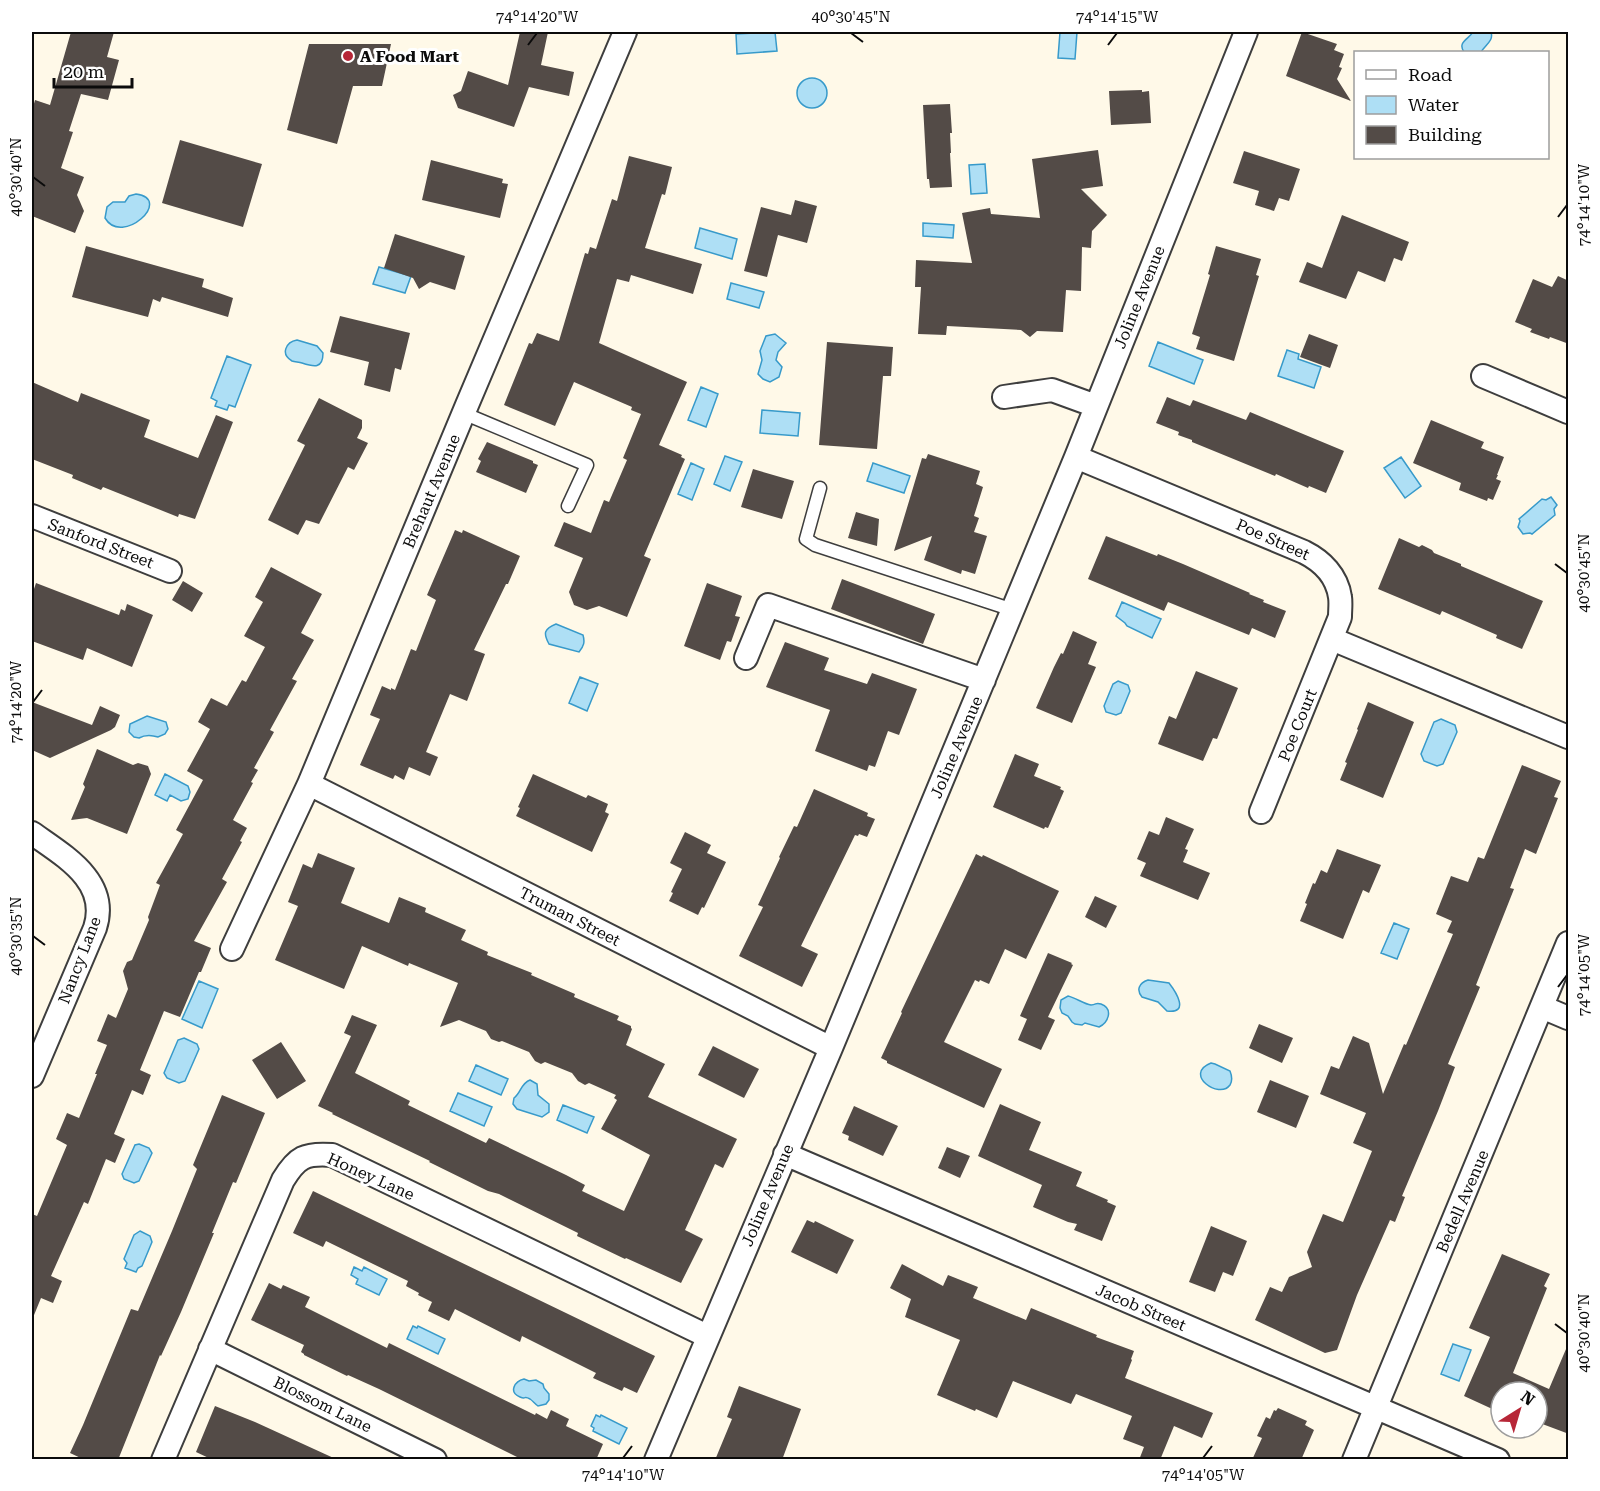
<svg xmlns="http://www.w3.org/2000/svg" width="1600" height="1491" viewBox="0 0 1600 1491" font-family="'Roboto Serif',serif">
  <rect width="100%" height="100%" fill="#fff9e8"/>
  <path fill="#aedff5" stroke="#379aca" stroke-width="1.5" d="M775,32L777,51L737,54L736,34Z
    M1060,32H1077L1075,59L1058,58Z
    M1473,32H1491C1494,41 1485,45 1481,52H1464C1457,42 1469,39 1473,32Z
    M797 93a15 15 0 1 1 30 0a15 15 0 1 1-30 0Z
    M985,164L987,193L971,194L969,165Z
    M136,194C174,199 122,247 105,218L107,207L113,202H125L129,196Z
    M923,223L954,225L953,238L923,236Z
    M700,228L737,239L732,259L695,248Z
    M379,267L411,276L405,293L373,284Z
    M731,283L764,292L759,308L727,299Z
    M775,334L786,343L778,352L776,360L782,367L779,377L770,382L763,379L758,374L762,360L760,351L766,336Z
    M297,340L317,346L323,353C323,369 314,367 302,363C299,362 295,362 292,361C280,354 286,342 297,340Z
    M1158,342L1203,360L1194,384L1149,366Z
    M1287,350L1299,354L1298,359L1321,367L1314,388L1278,376Z
    M227,356L251,365L235,407L229,405L227,410L215,406L217,401L211,398Z
    M701,387L718,394L706,427L688,420Z
    M762,410L800,413L798,436L760,433Z
    M725,456L742,462L730,491L714,484Z
    M1401,457L1421,486L1405,498L1384,468Z
    M691,463L704,469L692,500L678,494Z
    M873,463L910,476L904,493L867,481Z
    M1551,497L1557,505L1554,509L1555,515L1532,534L1530,533L1523,534L1518,527L1520,521L1519,519L1542,499L1546,500Z
    M1122,602L1161,619L1152,638L1127,626L1125,623L1116,616Z
    M556,624L583,635C585,642 584,646 579,652L549,644C543,633 544,629 556,624Z
    M580,677L598,684L587,711L569,703Z
    M1118,681L1128,685L1130,691L1121,713L1116,715L1106,712L1104,706L1113,684Z
    M147,716L166,722L168,729L165,734L158,737C152,735 146,734 139,738L134,737L129,732L130,724Z
    M1441,719L1455,725L1457,732L1443,764L1437,766L1424,761L1421,754L1434,722Z
    M165,774L188,786L190,792L188,799L181,801L170,795L167,801L155,795Z
    M1394,923L1409,929L1397,959L1381,953Z
    M1148,980L1169,983C1176,992 1190,1014 1167,1011L1158,1002L1142,997C1136,990 1139,983 1148,980Z
    M199,981L218,989L202,1028L182,1019Z
    M1068,996C1076,998 1084,1004 1091,1005C1097,1005 1095,1002 1101,1004C1114,1009 1108,1023 1099,1027L1085,1023L1082,1025L1075,1024L1072,1022L1068,1016L1062,1013L1060,1008L1061,1000Z
    M184,1038L197,1044L199,1049L185,1081L179,1083L167,1078L164,1073L178,1040Z
    M1211,1063L1215,1064L1230,1071C1232,1076 1233,1080 1230,1085C1219,1100 1183,1074 1211,1063Z
    M476,1065L508,1079L501,1095L469,1081Z
    M530,1080L537,1084L538,1095L549,1104V1112L542,1117L517,1109L513,1104L514,1098C521,1093 521,1083 530,1080Z
    M458,1093L492,1107L484,1126L450,1111Z
    M563,1105L594,1117L587,1133L557,1120Z
    M139,1144L149,1148L152,1153L139,1181L134,1183L124,1179L122,1174L135,1145Z
    M140,1231L150,1236L152,1242L142,1266L138,1268L136,1272L125,1268L127,1263L124,1259L134,1235Z
    M354,1267L362,1271L364,1267L387,1279L379,1295L356,1284L358,1279L351,1275Z
    M413,1326L417,1328L418,1326L445,1339L438,1354L407,1339Z
    M1453,1344L1471,1350L1459,1381L1441,1374Z
    M524,1379L529,1381L536,1380L543,1384L544,1388L549,1394V1400L546,1404L538,1406C535,1404 533,1401 530,1399C523,1395 527,1400 520,1397C508,1392 515,1381 524,1379Z
    M596,1415L600,1417L601,1415L627,1428L619,1444L593,1431L594,1428L591,1426Z"/>
  <path fill="#534b47" d="M71,32H114L107,57L119,60L108,100L81,94L69,131L73,132L61,168L84,177L77,195L84,211L75,233L32,216V111L35,100L50,105Z
    M520,32H548L541,65L574,72L569,96L529,87L514,127L458,108L453,95L461,91L468,71L508,85Z
    M1302,32L1337,44L1334,50L1344,54L1339,67L1342,68L1337,79L1351,101L1286,76Z
    M309,44H391L382,86H353L337,144L287,130Z
    M1142,90V92L1149,91L1151,123L1111,125L1109,91Z
    M950,104L952,133H950L951,153H950L952,187L930,188L929,179H927L923,105Z
    M180,140L262,164L243,227L162,203Z
    M1098,150L1103,186L1081,189L1107,215L1092,231L1091,248L1082,247L1081,291L1066,290L1063,332L1037,331L1030,337L1021,330L947,326L946,335L918,334L921,287H915L916,260L972,263L962,213L990,208L991,214L1040,218L1032,159Z
    M1244,151L1300,169L1289,201L1279,198L1274,211L1255,205L1259,191L1233,183Z
    M629,156L672,167L665,195L662,194L645,248L702,264L693,294L631,275L629,282L617,279L599,343L687,382L659,445L682,455L681,457L685,459L644,556L651,559L627,617L599,606L587,610L574,605L569,592L583,558L554,546L564,522L591,533L604,500L609,502L627,460L623,458L641,414L631,410L632,407L574,382L555,426L504,405L529,343L532,344L537,333L559,341L585,253L588,254L590,247L596,249L612,199L617,201Z
    M431,160L503,179L502,183L508,184L500,218L422,200Z
    M795,200L817,206L807,243L778,235L767,277L744,271L761,207L791,215Z
    M1342,215L1409,242L1402,261L1394,258L1385,282L1358,271L1346,299L1299,282L1307,262L1322,268Z
    M395,234L465,256L455,290L430,282L419,289L413,278L384,268Z
    M86,246L204,279L202,287L233,298L228,317L162,297L160,302L153,299L148,317L72,297Z
    M1216,246L1261,259L1256,275L1259,276L1234,361L1196,349L1200,337L1192,334L1210,275L1208,274Z
    M1558,276L1569,281V344L1550,337L1549,339L1530,332L1532,329L1515,322L1533,279L1552,287Z
    M340,316L410,333L401,370L395,368L390,392L364,385L369,362L330,352Z
    M1309,334L1338,345L1330,368L1300,357Z
    M827,342L893,347L891,376H883L877,449L819,445Z
    M32,382L78,402L81,393L150,420L144,437L198,458L216,415L233,422L195,519L179,514L178,517L103,487L101,490L72,478L73,475L32,459Z
    M1167,397L1190,406L1193,400L1246,420L1250,412L1344,451L1326,493L1309,486L1308,488L1276,474L1275,476L1192,442V440L1178,435L1179,432L1156,423Z
    M319,398L362,420V428L357,438L368,443L354,470L348,467L319,524L306,520L298,535L268,520L305,445L297,441Z
    M1431,420L1484,442L1481,448L1504,457L1497,475H1498L1496,479L1501,481L1493,500L1488,498L1487,501L1459,490L1461,483L1413,463Z
    M487,442L533,461V463L538,465L526,493L476,472L481,461L478,459Z
    M928,454L980,471L976,484L983,487L974,516L979,518L974,532L987,536L975,574L962,570L961,574L924,560L932,536L894,551L922,458L926,459Z
    M753,469L794,481L782,519L741,507Z
    M856,512L879,519L877,546L848,538Z
    M455,530L462,533L463,530L520,556L508,584H506L474,650L485,654L467,701L450,694L426,752L438,757L430,776L409,767L404,780L395,775L393,779L360,765L380,719L370,715L382,686L391,690V688L395,690L411,649L416,651L436,600L427,595Z
    M1106,536L1157,556L1158,554L1183,564L1250,593L1249,594L1264,600L1263,602L1286,611L1275,638L1252,628L1249,635L1168,602L1164,611L1088,579Z
    M1399,538L1419,547L1422,545L1432,550L1434,553L1461,564V566L1543,601L1522,649L1496,638L1497,635L1442,611L1440,615L1378,589Z
    M271,567L322,594L301,633L314,640L292,679L297,681L270,730L274,732L254,768L258,770L251,782L253,783L233,820L247,828L240,841L242,842L222,879L227,882L194,941L211,948L201,972H199L180,1017L164,1011L140,1070L151,1075L143,1095L132,1090L114,1134L125,1139L115,1163L106,1159L88,1204L84,1202L51,1276L62,1281L53,1303L41,1298L32,1320V1214L37,1216L67,1145L56,1139L67,1113L79,1118L97,1074H95L107,1045L97,1041L108,1014L116,1018L128,989L123,971L127,962L132,960L149,920L148,917L160,885L156,883L183,834L176,830L203,780L187,771L210,729L198,722L211,698L227,706L242,680L246,682L265,647L244,636L263,602L255,597Z
    M842,579L935,614L923,644L831,609Z
    M183,581L203,593L192,612L172,600Z
    M36,583L119,615L121,609L125,611L127,604L153,615L132,667L87,648L83,660L32,641V595Z
    M707,583L742,596L735,616L740,617L731,642L727,641L720,660L684,646Z
    M1073,631L1097,642L1088,664L1096,667L1072,723L1036,708L1054,667L1061,653L1063,654Z
    M785,642L829,658L824,670L867,684L872,673L917,689L899,735L888,731L875,767L869,765L867,771L815,751L830,710L766,687Z
    M1196,671L1238,688L1217,739L1213,738L1203,761L1158,744L1169,716L1176,719Z
    M32,702L92,725L100,706L120,715L115,727L111,730L50,758L32,750Z
    M1368,702L1414,722L1383,798L1340,780L1347,763L1345,762L1358,730L1357,729Z
    M97,749L133,765L138,763L148,766L151,774L127,834L87,818L71,820L85,787L83,784Z
    M1015,754L1039,764L1034,776L1061,787L1060,789L1064,791L1048,828L1045,827L1044,829L993,807Z
    M1522,765L1561,781L1554,797L1558,798L1536,854L1525,849L1510,888L1514,889L1476,985L1480,987L1448,1064L1455,1067L1438,1111L1402,1196L1405,1197L1395,1222L1390,1220L1357,1295L1337,1350L1325,1353L1255,1320L1270,1287L1282,1292L1289,1277L1312,1267L1307,1252L1323,1214L1343,1222L1372,1151L1353,1143L1366,1113L1320,1094L1331,1066L1339,1069L1353,1036L1369,1043L1383,1094L1404,1044L1406,1045L1453,934L1447,932L1452,921L1436,914L1451,876L1468,882L1478,857L1484,859Z
    M533,774L586,798L588,795L608,804L605,812L609,814L592,852L516,816L520,808L518,807Z
    M814,789L868,813L867,816L875,819L867,837L859,834L858,836L855,835L801,946L818,954L802,987L739,956L763,907L758,905L780,858L779,857L794,826L797,827Z
    M1166,817L1194,829L1185,849L1188,850L1183,862L1210,873L1198,900L1140,876L1146,863L1137,859L1149,831L1159,835Z
    M685,832L711,845L707,853L726,862L704,908L702,907L698,915L669,901L673,893L671,892L682,869L670,863Z
    M1337,849L1381,865L1369,893L1363,890L1343,939L1300,921L1307,904L1305,903L1313,883L1315,884L1321,870L1327,873Z
    M318,853L355,868L341,903L389,923L399,897L426,908L425,912L466,930L461,940L488,952L487,955L532,973L531,975L575,994L574,997L619,1016L617,1020L631,1026V1028L632,1029L626,1045L665,1064L648,1097L737,1139L723,1168L715,1164L685,1230L703,1239L681,1283L626,1258L625,1259L577,1236L578,1233L499,1194L488,1191L429,1162L430,1161L332,1114L333,1113L318,1106L351,1036L344,1033L352,1015L377,1025L355,1073L410,1101L408,1105L486,1143L489,1138L566,1175L585,1185L582,1191L624,1211L650,1155L601,1129L617,1100L614,1098L616,1095L589,1083L585,1085L578,1081L572,1073L545,1062L541,1064L535,1061L529,1052L502,1041L499,1042L491,1039L486,1031L459,1020L440,1027L458,983L409,963L408,966L362,946L344,989L275,960L298,906L288,902L303,864L312,868Z
    M976,854L982,857L983,855L1059,891L1026,959L1005,949L989,984L980,980L979,982L975,980L944,1042L1002,1069L984,1108L887,1063V1061L881,1058L902,1013L901,1012Z
    M1095,896L1117,906L1106,928L1085,917Z
    M1048,953L1072,963L1071,964L1073,965L1048,1017L1055,1020L1041,1050L1018,1040L1027,1019L1020,1016Z
    M1259,1024L1293,1038L1282,1063L1249,1048Z
    M281,1042L306,1081L277,1099L252,1060Z
    M713,1046L759,1069L744,1098L698,1075Z
    M1270,1080L1309,1096L1296,1128L1257,1112Z
    M222,1095L265,1113L236,1183L233,1182L212,1233H214L181,1312L161,1356L160,1355L118,1460H85L70,1453L83,1425L131,1309L138,1311L172,1231L197,1169L193,1165Z
    M1000,1104L1041,1122L1029,1150L1082,1172L1076,1186L1108,1200L1107,1202L1116,1206L1102,1241L1074,1230L1077,1224L1068,1222L1033,1207L1042,1185L978,1156Z
    M854,1106L898,1126L883,1156L848,1140L849,1136L842,1133Z
    M947,1147L970,1156L960,1178L938,1168Z
    M313,1191L655,1356L637,1393L624,1387L622,1391L593,1378L596,1373L522,1336L520,1342L455,1309L449,1321L428,1311L432,1302L418,1295L419,1293L406,1286L408,1281L326,1241L323,1247L293,1233Z
    M807,1220L814,1223L815,1221L854,1240L837,1274L791,1252Z
    M1211,1226L1247,1241L1233,1276L1223,1272L1215,1292L1189,1282Z
    M1502,1254L1550,1274L1544,1286L1547,1288L1513,1373L1549,1389L1569,1342V1434L1537,1422V1392H1501V1413L1464,1396L1490,1337L1469,1328Z
    M902,1264L943,1286L948,1275L978,1287L973,1298L1026,1320L1031,1308L1097,1335L1096,1337L1134,1351L1131,1359L1132,1360L1125,1378L1213,1413L1202,1438L1174,1426L1160,1460H1139L1144,1447L1123,1439L1132,1416L1076,1394L1071,1404L1013,1381L997,1418L976,1409L975,1411L937,1395L960,1340L905,1317L911,1299L890,1288Z
    M269,1283L281,1289L283,1285L310,1297L305,1307L387,1348L389,1343L535,1415L536,1413L547,1419L551,1410L569,1419L566,1426L603,1444L596,1460H523L379,1389L348,1375L347,1376L304,1355V1354L301,1352L304,1345L251,1320Z
    M739,1386L801,1409L782,1460H715L732,1419L727,1417Z
    M215,1406L255,1422L338,1460H213L196,1452Z
    M1278,1408L1307,1421L1305,1425L1314,1430L1301,1460H1252L1262,1438L1257,1436L1266,1417L1270,1419L1274,1410L1276,1411Z"/>
  <g fill="none" stroke-linecap="round" stroke-linejoin="round">
    <defs>
      <path id="service" d="M463,413L587,465L568,506
        M820,488L806,539L815,545L1013,610"/>
      <path id="minor" d="M1483,376L1568,412
        M1004,397L1052,390L1096,406
        M1076,457L1304,552C1322,561 1337,576 1340,597C1341,603 1340,610 1340,617L1261,812
        M32,516L170,571
        M1332,639L1568,737
        M746,658L768,605L984,680
        M309,784L831,1048
        M32,833C64,856 110,881 95,928L32,1076
        M232,949L309,784L467,405L625,32
        M1542,1007L1568,1018
        M785,1154L1498,1460
        M210,1349L435,1460
        M163,1460L283,1180C297,1157 305,1153 332,1155L707,1336
        M656,1460L831,1048L1076,457L1246,32
        M1354,1460L1568,943"/>
    </defs>
    <use href="#service" stroke="#3e3e3e" stroke-width="15"/>
    <use href="#minor" stroke="#3e3e3e" stroke-width="26"/>
    <use href="#service" stroke="#fff" stroke-width="12"/>
    <use href="#minor" stroke="#fff" stroke-width="22"/>
  </g>
  <path fill="none" stroke="#0b0b0b" stroke-width="2" d="M851,33L863,42M528,45L537,33M1108,45L1117,33M33,177L45,186M1558,217L1567,205M1555,564L1567,573M33,702L42,690M33,936L45,945M1558,987L1567,975M1555,1324L1567,1333M623,1458L632,1446M1203,1458L1212,1446"/>
  <circle fill="#b72637" stroke="#fff" stroke-width="2" cx="348" cy="56" r="6"/>
  <g text-anchor="middle" stroke-width="6" stroke-linejoin="round" paint-order="stroke">
    <g font-size="16" font-weight="bold" fill="#0b0b0b" stroke="#fff" text-anchor="start">
      <text x="360" y="62">A Food Mart</text>
    </g>
    <g font-size="16" fill="#0b0b0b" stroke="#fff">
      <text transform="translate(1139 297) rotate(-68)" y="6">Joline Avenue</text>
      <text transform="translate(431 491) rotate(-67)" y="6">Brehaut Avenue</text>
      <text transform="translate(1273 539) rotate(24)" y="6">Poe Street</text>
      <text transform="translate(101 543) rotate(21)" y="6">Sanford Street</text>
      <text transform="translate(1297 725) rotate(-68)" y="6">Poe Court</text>
      <text transform="translate(956 747) rotate(-67)" y="6">Joline Avenue</text>
      <text transform="translate(570 916) rotate(27)" y="6">Truman Street</text>
      <text transform="translate(79 960) rotate(-69)" y="6">Nancy Lane</text>
      <text transform="translate(371 1176) rotate(24)" y="6">Honey Lane</text>
      <text transform="translate(767 1195) rotate(-67)" y="6">Joline Avenue</text>
      <text transform="translate(1462 1201) rotate(-67)" y="6">Bedell Avenue</text>
      <text transform="translate(1141 1307) rotate(23)" y="6">Jacob Street</text>
      <text transform="translate(323 1404) rotate(26)" y="6">Blossom Lane</text>
    </g>
  </g>
  <rect width="1600" height="1491" fill="none" stroke="#ffffff" stroke-width="66"/>
  <rect x="1354" y="51" width="195" height="108" fill="#ffffff" stroke="#9d9d9d" stroke-width="1.5"/>
  <rect x="1366" y="70" width="30" height="9" fill="#ffffff" stroke="#9d9d9d" stroke-width="1.5"/>
  <text x="1408" y="81" font-size="18" fill="#0b0b0b">Road</text>
  <rect x="1366" y="96" width="30" height="18" fill="#aedff5" stroke="#9d9d9d" stroke-width="1.5"/>
  <text x="1408" y="111" font-size="18" fill="#0b0b0b">Water</text>
  <rect x="1366" y="126" width="30" height="18" fill="#534b47" stroke="#9d9d9d" stroke-width="1.5"/>
  <text x="1408" y="141" font-size="18" fill="#0b0b0b">Building</text>
  <g transform="translate(1519 1410) rotate(37)"><circle r="28" fill="#ffffff" stroke="#9d9d9d" stroke-width="1.5"/>
  <path d="M0-4.5L10 22L0 15L-10 22Z" fill="#b72637"/>
  <text y="-9" font-size="16" font-weight="bold" text-anchor="middle" fill="#0b0b0b">N</text>
  </g>
  <path d="M54 78v9h78v-9" fill="none" stroke="#0b0b0b" stroke-width="3"/>
  <text x="63" y="78" font-size="18" fill="#0b0b0b" stroke="#ffffff" stroke-width="4.5" paint-order="stroke">20 m</text>
  <rect x="33" y="33" width="1534" height="1425" fill="none" stroke="#0b0b0b" stroke-width="2"/>
  <g font-size="15" text-anchor="middle" fill="#0b0b0b">
    <text x="537" y="22">74°14'20"W</text>
    <text x="851" y="22">40°30'45"N</text>
    <text x="1117" y="22">74°14'15"W</text>
    <text transform="translate(16 177) rotate(-90)" y="5">40°30'40"N</text>
    <text transform="translate(1584 205) rotate(-90)" y="5">74°14'10"W</text>
    <text transform="translate(1584 573) rotate(-90)" y="5">40°30'45"N</text>
    <text transform="translate(16 702) rotate(-90)" y="5">74°14'20"W</text>
    <text transform="translate(16 936) rotate(-90)" y="5">40°30'35"N</text>
    <text transform="translate(1584 975) rotate(-90)" y="5">74°14'05"W</text>
    <text transform="translate(1584 1333) rotate(-90)" y="5">40°30'40"N</text>
    <text x="623" y="1480">74°14'10"W</text>
    <text x="1203" y="1480">74°14'05"W</text>
  </g>
</svg>
